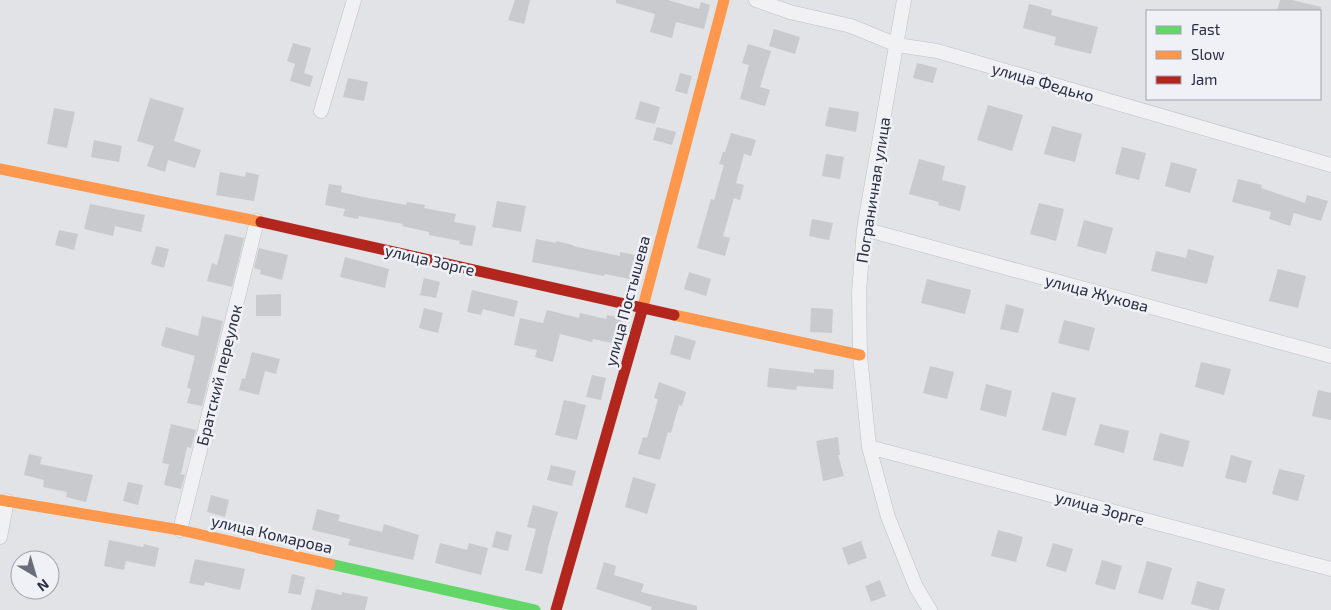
<svg xmlns="http://www.w3.org/2000/svg" width="1331" height="610" viewBox="0 0 1331 610" font-family="'Exo 2',sans-serif">
  <rect width="100%" height="100%" fill="#e1e3e6"/>
  <path fill="#c8cace" d="M515,0H530L524,24L508,20Z
    M616,0H668L699,9L701,2L710,5L704,29L676,22L672,38L650,32L655,14L616,3Z
    M1280,0H1292L1321,7L1320,11H1277Z
    M1029,4L1052,10L1051,15L1098,27L1091,54L1054,45L1056,37L1023,28Z
    M774,29L800,37L795,54L769,46Z
    M293,43L311,48L304,73L313,76L310,87L290,81L295,64L287,61Z
    M748,44L771,51L760,87L770,90L765,106L740,99L749,65L742,63Z
    M917,63L937,68L933,83L913,78Z
    M680,73L692,76L687,94L675,91Z
    M348,78L368,82L364,101L343,97Z
    M150,98L184,108L174,141L201,150L195,168L168,160L165,172L147,166L154,146L137,141Z
    M640,101L660,107L655,124L635,119Z
    M988,105L1023,115L1012,151L977,140Z
    M829,107L859,112L856,132L825,126Z
    M54,108L75,112L67,148L47,144Z
    M1052,126L1082,134L1075,162L1044,154Z
    M657,127L676,132L672,145L653,140Z
    M731,133L756,140L751,156L744,154L736,183L744,185L740,200L734,198L723,236L730,238L725,256L697,248L711,199L714,200L724,165L719,164L723,152H725Z
    M94,140L122,146L119,162L91,157Z
    M1122,147L1146,153L1139,180L1115,174Z
    M826,154L844,157L840,179L822,176Z
    M919,159L945,166L942,180L966,186L960,211L938,205L939,202L909,194Z
    M1171,162L1197,169L1190,193L1165,186Z
    M220,172L245,177L246,172L259,175L254,201L216,195Z
    M1238,179L1262,185L1261,188L1305,203L1307,195L1328,201L1321,221L1294,213L1290,226L1269,219L1271,212L1232,202Z
    M329,184L342,186L341,192L363,197L406,205L407,202L425,205L424,208L456,214L454,222L476,226L472,246L459,244L460,241L429,235V232L402,226L403,224L359,216L358,219L343,216L345,209L325,205Z
    M497,201L526,206L521,232L492,227Z
    M1039,203L1064,209L1056,241L1030,234Z
    M90,204L145,215L141,232L115,226L113,236L84,229Z
    M812,219L833,223L829,240L809,236Z
    M1084,220L1113,228L1106,254L1077,246Z
    M59,230L78,234L74,250L55,245Z
    M225,234L244,238L232,287L207,281L212,263L217,265Z
    M536,239L556,243V241L573,245V246L620,256V252L635,255L630,279L605,274L604,276L532,262Z
    M156,246L169,249L164,268L151,264Z
    M259,248L288,255L282,280L260,274L261,270L254,268Z
    M1188,249L1214,256L1207,284L1151,271L1156,251L1186,258Z
    M345,257L389,269L385,288L340,277Z
    M1278,269L1306,276L1298,308L1269,301Z
    M689,272L711,279L706,296L684,289Z
    M424,278L440,282L436,298L420,295Z
    M927,279L971,290L965,314L921,303Z
    M472,290L518,301L514,317L483,309L481,315L467,312Z
    M281,294V316H256V295Z
    M1006,304L1024,309L1018,333L1000,329Z
    M424,308L443,313L438,333L419,328Z
    M811,308L833,309L832,333L810,332Z
    M547,310L579,318L580,313L606,319L607,315L623,318L617,344L593,339L592,342L560,334L553,362L535,357L537,350L514,345L520,318L543,323Z
    M202,316L223,321L202,406L187,403L191,389L187,388L195,356L161,346L166,327L198,336Z
    M1064,320L1095,328L1089,351L1058,343Z
    M675,335L696,341L690,360L670,354Z
    M252,352L280,359L276,374L265,371L259,395L239,390L242,378L245,379Z
    M1201,362L1231,369L1224,395L1195,387Z
    M930,366L954,372L947,399L923,393Z
    M769,368L814,373V369L834,370L833,389L797,386L796,390L767,387Z
    M592,375L606,378L601,400L586,397Z
    M659,382L686,392L682,406L679,405L671,433L668,432L660,460L638,454L643,437L647,438L658,399L654,398Z
    M986,384L1012,391L1006,417L980,410Z
    M1318,390L1331,393V420L1312,416Z
    M1052,392L1076,398L1066,436L1042,430Z
    M564,400L586,405L577,440L555,435Z
    M171,424L196,430L191,448L187,447L181,474L185,475L181,489L164,485L169,464L162,463Z
    M1100,424L1129,431L1124,453L1094,445Z
    M1160,433L1190,441L1183,467L1153,460Z
    M838,437L840,455H838L844,476L823,481L816,441Z
    M29,454L42,457L40,464L93,475L86,502L66,497L67,492L43,487L44,480L24,475Z
    M1231,455L1252,461L1246,483L1225,478Z
    M551,465L576,471L572,486L547,480Z
    M1279,469L1305,475L1298,501L1272,494Z
    M633,477L656,484L647,514L625,507Z
    M128,482L143,485L138,505L123,501Z
    M211,495L229,500L225,517L207,512Z
    M533,505L558,512L547,551H548L542,574L525,570L536,529L527,527Z
    M317,509L340,515L338,521L382,532L384,524L419,535L413,560L348,545L350,539L312,530Z
    M998,530L1023,537L1016,562L991,556Z
    M496,531L512,535L508,551L492,547Z
    M109,540L143,547L144,544L159,548L155,567L126,561L124,570L104,566Z
    M861,541L867,558L848,565L842,548Z
    M440,543L467,550L469,543L488,548L481,575L435,563Z
    M1053,543L1073,549L1066,572L1046,566Z
    M195,559L245,569L240,590L205,582L204,586L189,583Z
    M1102,560L1122,566L1115,590L1095,584Z
    M1147,561L1172,568L1163,600L1138,593Z
    M604,562L616,566L614,575L644,584L641,592L697,606V610H651L652,607L596,589Z
    M292,574L305,577L301,595L288,593Z
    M880,580L886,596L871,602L865,586Z
    M1197,581L1225,589L1219,610H1213L1191,604Z
    M316,589L342,595V592L368,597L365,610H311Z"/>
  <g fill="none" stroke-linecap="round" stroke-linejoin="round">
    <defs>
      <path id="street" d="M756,0L790,12L851,26L897,45L937,51L1331,165
        M904,0L864,229L859,292L860,355L869,447L888,517L916,587L930,610
        M321,111L354,0
        M864,229L1331,356
        M869,447L1331,569
        M180,530L257,221
        M0,537L7,501"/>
    </defs>
    <use href="#street" stroke="#bec0c3" stroke-width="15"/>
    <use href="#street" stroke="#f1f1f3" stroke-width="14"/>
    <path stroke="#63d668" stroke-width="11" d="M330,564L535,610"/>
    <path stroke="#ff974d" stroke-width="11" d="M0,169L261,222
      M641,314L724,0
      M674,315L860,355
      M0,500L180,530L330,564"/>
    <path stroke="#b3261e" stroke-width="11" d="M261,222L674,315
      M556,610L641,314"/>
  </g>
  <g text-anchor="middle" stroke-width="5" stroke-linejoin="round" paint-order="stroke">
    <g font-size="16" fill="#282d3f" stroke="#eff1f6">
      <text transform="translate(1043 82) rotate(16)" y="6">улица Федько</text>
      <text transform="translate(873 190) rotate(-81)" y="6">Пограничная улица</text>
      <text transform="translate(430 260) rotate(13)" y="6">улица Зорге</text>
      <text transform="translate(1097 293) rotate(15)" y="6">улица Жукова</text>
      <text transform="translate(627 301) rotate(-75)" y="6">улица Постышева</text>
      <text transform="translate(219 375) rotate(-76)" y="6">Братский переулок</text>
      <text transform="translate(1100 508) rotate(15)" y="6">улица Зорге</text>
      <text transform="translate(272 534) rotate(13)" y="6">улица Комарова</text>
    </g>
  </g>
  <rect x="1146" y="10" width="175" height="90" fill="#eff1f6" stroke="#9fa3ad"/>
  <rect x="1156" y="26" width="25" height="8" fill="#63d668" stroke="#9fa3ad"/>
  <text x="1191" y="35" font-size="15" fill="#282d3f">Fast</text>
  <rect x="1156" y="51" width="25" height="8" fill="#ff974d" stroke="#9fa3ad"/>
  <text x="1191" y="60" font-size="15" fill="#282d3f">Slow</text>
  <rect x="1156" y="76" width="25" height="8" fill="#b3261e" stroke="#9fa3ad"/>
  <text x="1191" y="85" font-size="15" fill="#282d3f">Jam</text>
  <g transform="translate(35 575) rotate(142)"><circle r="24" fill="#eff1f6" stroke="#9fa3ad"/>
  <path d="M0-4L9 19L0 12L-9 19Z" fill="#696d79"/>
  <text y="-8" font-size="14" font-weight="bold" text-anchor="middle" fill="#282d3f">N</text>
  </g>
</svg>
